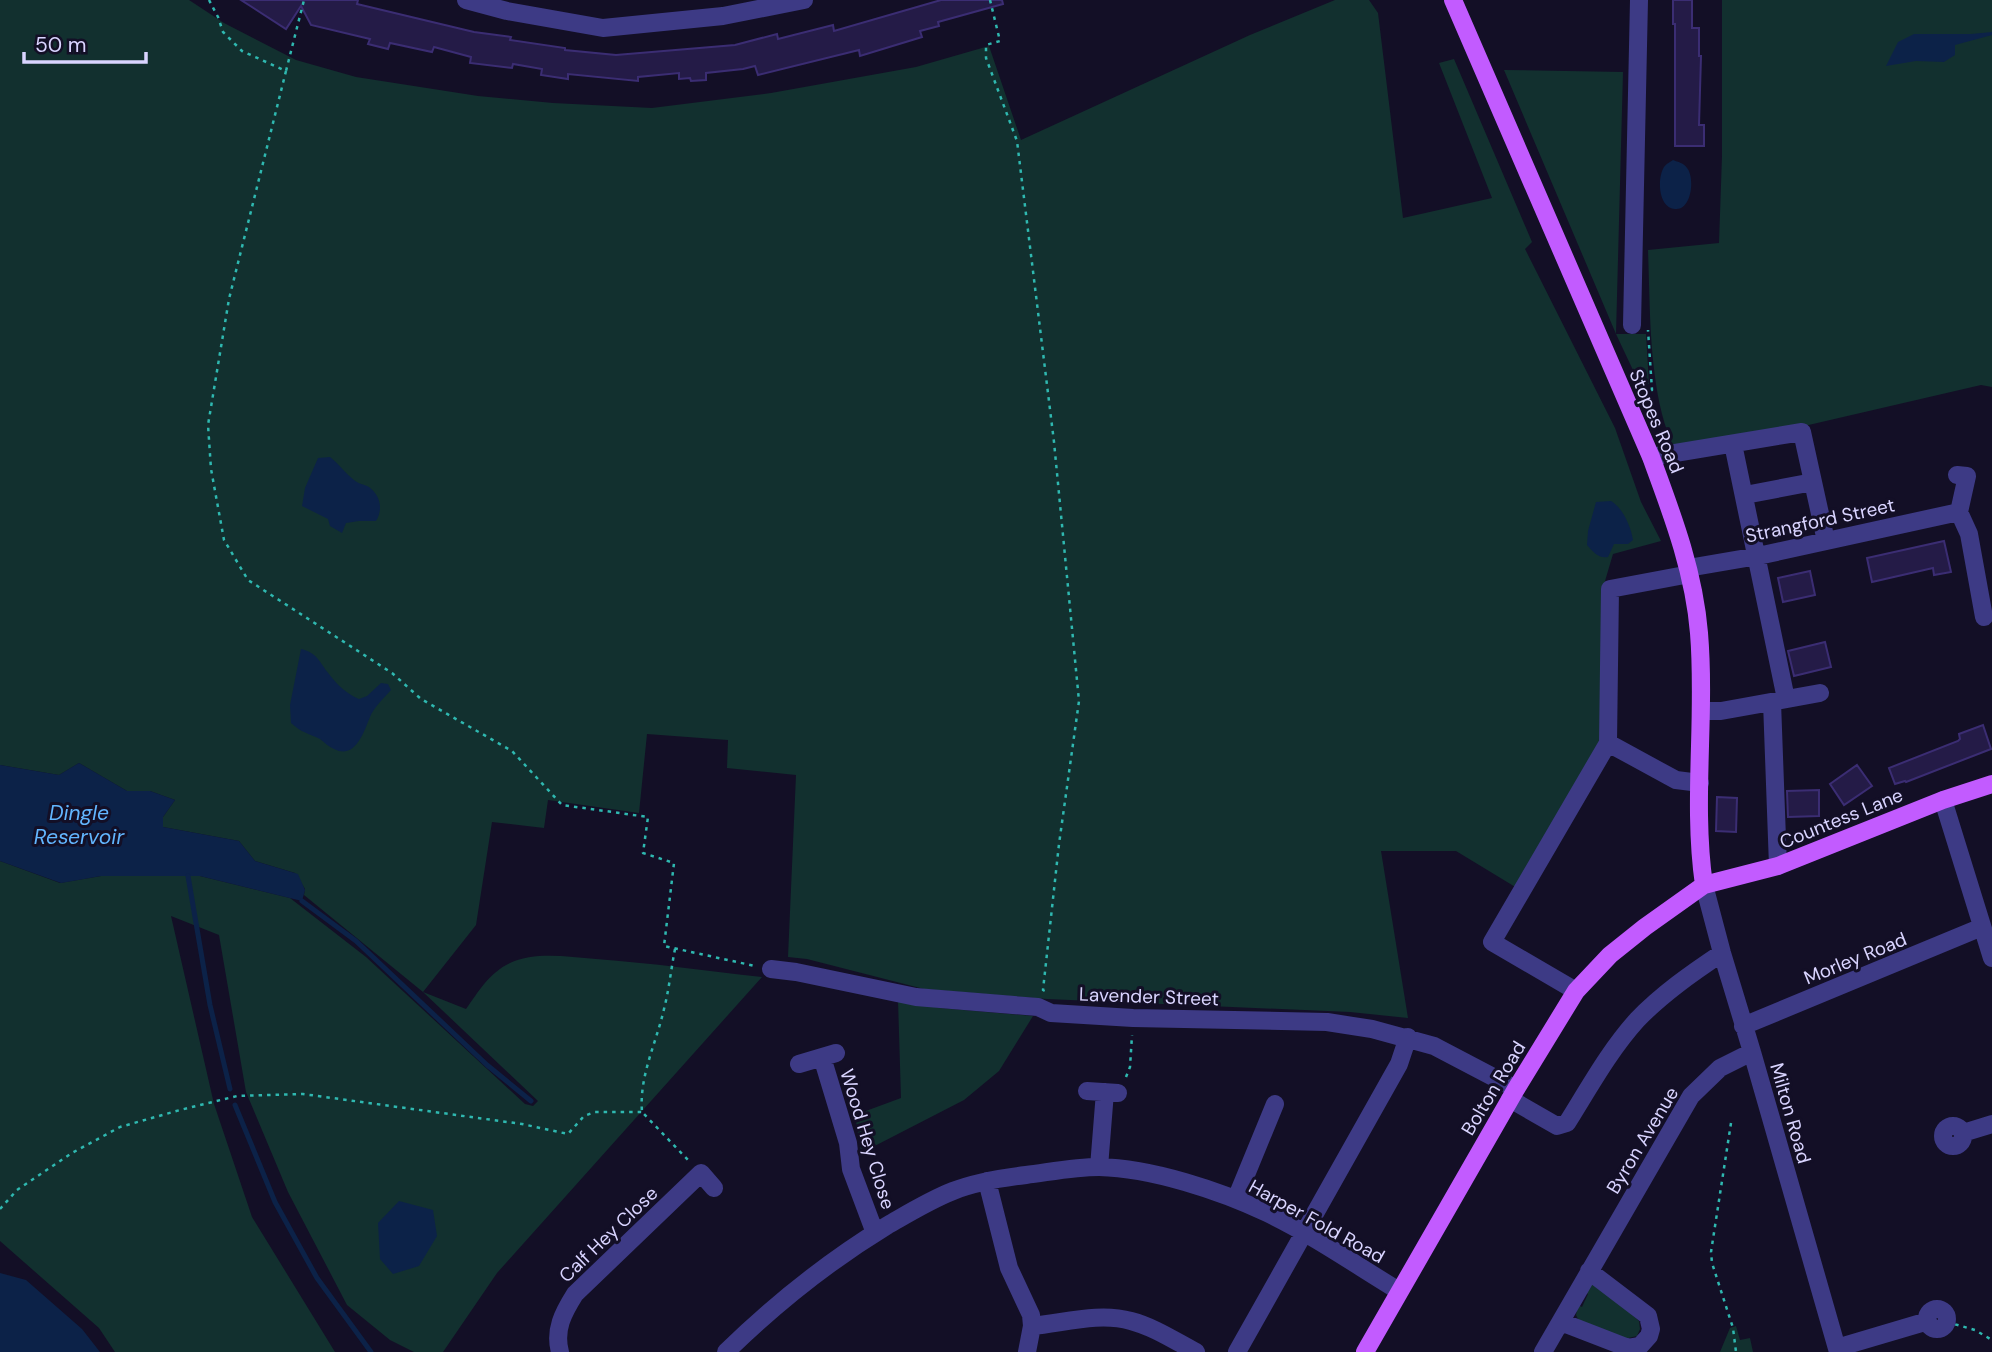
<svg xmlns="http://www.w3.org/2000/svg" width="1992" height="1352" viewBox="0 0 1992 1352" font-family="'DM Sans',sans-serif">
  <rect width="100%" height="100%" fill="#130f26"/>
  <path fill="#12302f" d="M0,0H189L224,23L296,60L356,77L478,96L553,103L652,108L771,93L916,67L989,46L1021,140L1250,35L1335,0H1369L1378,13L1403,218L1492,198L1439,63L1454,59L1532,242L1525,249L1615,428L1641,502L1661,541L1613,554L1605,581L1603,741L1517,888L1456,851H1381L1408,1018L1350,1012L1047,999L924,989L807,959L788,957L796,775L727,768L728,740L647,734L639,813L548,800L544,828L492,822L476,925L423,992L466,1009C479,991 489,973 510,963C536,951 568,957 596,959C651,963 707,971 762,977L497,1273L443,1352H414L390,1340L347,1305L288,1192L246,1092L219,935L171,916L214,1104L252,1217L335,1352H115L99,1328L0,1241V861L60,883L101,876H200L290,898L366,957L525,1104L533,1106L538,1101L423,992L304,895L305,889L295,873L255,861L239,841L163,827V817L175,800L150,791H127L79,763L59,775L0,765Z
    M1722,0H1992V387L1981,385L1787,430L1674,451C1670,439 1665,426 1662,414C1649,361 1650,304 1648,250L1719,243L1722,156Z
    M1504,70L1623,72L1616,334H1646L1649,384L1640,385L1616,334Z
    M898,1000L940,1008L1033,1016L999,1071L964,1100L861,1153L855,1115L901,1098Z
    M1589,1282L1616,1300L1639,1321L1640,1329L1637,1336L1624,1339L1580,1323L1576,1315L1578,1305L1582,1307L1588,1294L1585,1292Z
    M1736,1326L1740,1340L1750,1338L1753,1352H1720L1730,1328Z"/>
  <path fill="#0c2248" d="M1992,32V35L1955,45V55L1944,62L1916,61L1886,66L1898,42L1914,34H1971Z
    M1673,160C1678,162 1684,163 1687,168C1695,177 1692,211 1675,209C1658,208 1657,178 1664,167C1667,163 1669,163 1673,160Z
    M330,457C339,464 345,473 354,480C358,484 364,484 369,487C381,496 383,510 376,521H359L346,523L342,533L330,526L328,519L302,506L305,488L318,458Z
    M1611,501C1623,508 1631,527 1633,540L1628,544H1614L1608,557C1599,559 1593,552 1587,545L1588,531L1596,502Z
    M301,649C318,653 319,662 329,674C337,685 347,694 359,699L367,696L381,683L388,684L391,690C384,698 374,707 370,717C364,732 355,760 334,749C329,747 324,742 320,739C308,733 302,733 291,723L290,705Z
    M79,763L127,791H150L175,800L163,817V827L239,841L255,861L298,874L305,890L302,901L200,876H101L61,883L0,861V765L59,775Z
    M399,1201L433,1210L437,1236L419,1266L393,1274L380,1259L378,1223Z
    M0,1273L26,1280L82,1329L100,1352H0Z"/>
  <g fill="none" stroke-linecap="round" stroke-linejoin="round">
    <path stroke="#0c2248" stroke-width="5" d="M188,876L210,1005L230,1089
      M302,901L356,941L487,1065L531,1101
      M235,1105L275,1202L317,1278L371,1352"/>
  </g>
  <path fill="#241b47" stroke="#3b2d73" stroke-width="2" d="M241,0H358L357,4L474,32L511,37L510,40L565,48V50L616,55L735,45L777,34L778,39L833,25L834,31L941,0H1002L1003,4L938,22L939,26L920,31L922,37L860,56L859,50L758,75L755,66L743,69L706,73V80L691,81L690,78L679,79V73L638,77V81L568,74V79L541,75L542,69L513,64L512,68L470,63L471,57L434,47L432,52L390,43L388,49L368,44L370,39L311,25L301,6L286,29Z
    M1673,0H1692V28H1699V56H1701L1699,125H1704V146H1675V24H1673Z
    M1944,541L1951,572L1934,575L1933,568L1872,582L1867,558Z
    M1810,571L1815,595L1783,602L1778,578Z
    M1825,642L1831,667L1794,676L1788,651Z
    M1983,725L1991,749L1906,782L1905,781L1895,784L1889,768L1958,741L1960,739L1959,734Z
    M1857,765L1872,786L1844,805L1830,784Z
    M1819,790V816L1788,817L1787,791Z
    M1717,797L1737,798L1736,832L1716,831Z"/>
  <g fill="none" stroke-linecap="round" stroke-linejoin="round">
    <path stroke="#2fb8b0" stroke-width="2.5" stroke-dasharray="3.5 5" stroke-linecap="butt" d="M209,0L218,17L223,32L242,51L286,71L304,0
      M990,0L1000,41L986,45V58L1017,141L1054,442L1079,701L1059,844L1043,990L1045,991
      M286,71L229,299L208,425L211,469L224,540L248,580L392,673L421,699L512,751L562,805L648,817L643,853L674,863L664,946L755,966
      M1644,395L1652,390L1648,330
      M675,949C671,969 669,990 664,1009C656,1044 639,1076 642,1112L689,1161
      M1126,1077L1130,1067L1132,1035
      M1731,1123L1711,1252L1712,1263L1733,1328L1736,1352
      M0,1209L17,1190L72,1153L120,1127L180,1110L237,1096L303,1094L522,1124L568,1134L584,1116L595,1112H642
      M1947,1322L1975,1330L1992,1340"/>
    <path stroke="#3d3a85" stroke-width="18" d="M466,0L507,11L603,28L723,16L804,0
      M1632,325L1639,0
      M1733,444L1786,699
      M1651,457L1802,432L1826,541
      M1957,475L1967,476L1959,512L1969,534L1984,617
      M1745,495L1813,482
      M1688,568L1758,556L1959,512
      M1772,702L1778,866
      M1702,711H1721L1820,693
      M1608,743L1676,780L1700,783
      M1943,800L1992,958
      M1704,885L1722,953L1752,1052L1838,1352
      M771,969L796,972L916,997L1038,1007L1051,1013L1133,1018L1327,1022L1372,1029L1434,1046L1516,1089
      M1576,991L1492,942L1608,743L1610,589L1690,574
      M1743,1026L1982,927
      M822,1057L848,1143L851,1169L875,1233
      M799,1064L836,1053
      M1087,1091L1118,1093
      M1510,1099L1557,1126L1567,1123C1589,1088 1609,1051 1637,1020C1662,994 1692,973 1722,953
      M1943 1136a10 10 0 1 1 20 0a10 10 0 1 1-20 0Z
      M1963,1133L1992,1124
      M1099,1167L1105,1092
      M987,1181L1009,1268L1031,1315L1032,1326L1027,1352
      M1236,1199L1275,1104
      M1927 1319a10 10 0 1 1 20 0a10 10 0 1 1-20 0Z
      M1561,1322L1628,1348L1640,1346L1649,1336L1651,1329L1648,1316L1589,1271
      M1032,1326C1064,1323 1099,1312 1131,1321C1154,1327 1175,1341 1196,1352
      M1837,1348L1928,1321
      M560,1352C554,1330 563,1313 575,1294L701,1173L714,1188
      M726,1352C775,1304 829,1261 888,1225C909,1213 930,1200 953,1191C976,1182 1001,1178 1026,1175C1050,1172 1075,1167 1099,1167C1151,1168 1221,1191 1267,1213C1313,1235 1356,1265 1399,1291
      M1237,1352L1399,1064L1408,1037
      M1543,1352L1691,1096L1720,1068L1752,1052"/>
    <path stroke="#c25bff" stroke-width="18" d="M1453,0L1651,457C1672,514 1694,571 1699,633C1706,717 1692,802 1704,885
      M1365,1352L1516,1089L1576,991L1610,955L1645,927L1704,885L1778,866L1943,800L1992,784"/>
  </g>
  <g text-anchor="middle" stroke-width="6" stroke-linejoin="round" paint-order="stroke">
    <g font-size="19" fill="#d9d4ff" stroke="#130f26">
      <text transform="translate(1657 421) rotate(67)" y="7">Stopes Road</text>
      <text transform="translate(1820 520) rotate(-12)" y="7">Strangford Street</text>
      <text transform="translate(1841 818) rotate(-22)" y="7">Countess Lane</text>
      <text transform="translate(1855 958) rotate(-22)" y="7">Morley Road</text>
      <text transform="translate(1149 996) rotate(2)" y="7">Lavender Street</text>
      <text transform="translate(1493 1088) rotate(-59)" y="7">Bolton Road</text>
      <text transform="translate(1791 1113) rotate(74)" y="7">Milton Road</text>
      <text transform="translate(868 1139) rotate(73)" y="7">Wood Hey Close</text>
      <text transform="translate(1642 1140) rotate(-59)" y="7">Byron Avenue</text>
      <text transform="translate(1317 1221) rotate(29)" y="7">Harper Fold Road</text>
      <text transform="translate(608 1234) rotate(-44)" y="7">Calf Hey Close</text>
    </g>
    <g font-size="21" font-style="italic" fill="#62b6ff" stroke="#130f26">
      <text x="79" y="820">Dingle<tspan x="79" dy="24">Reservoir</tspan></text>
    </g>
  </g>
  <path d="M24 52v10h122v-10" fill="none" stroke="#d9d4ff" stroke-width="3.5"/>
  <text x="35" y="52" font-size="21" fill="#d9d4ff" stroke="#130f26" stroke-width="5" paint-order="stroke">50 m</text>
</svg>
